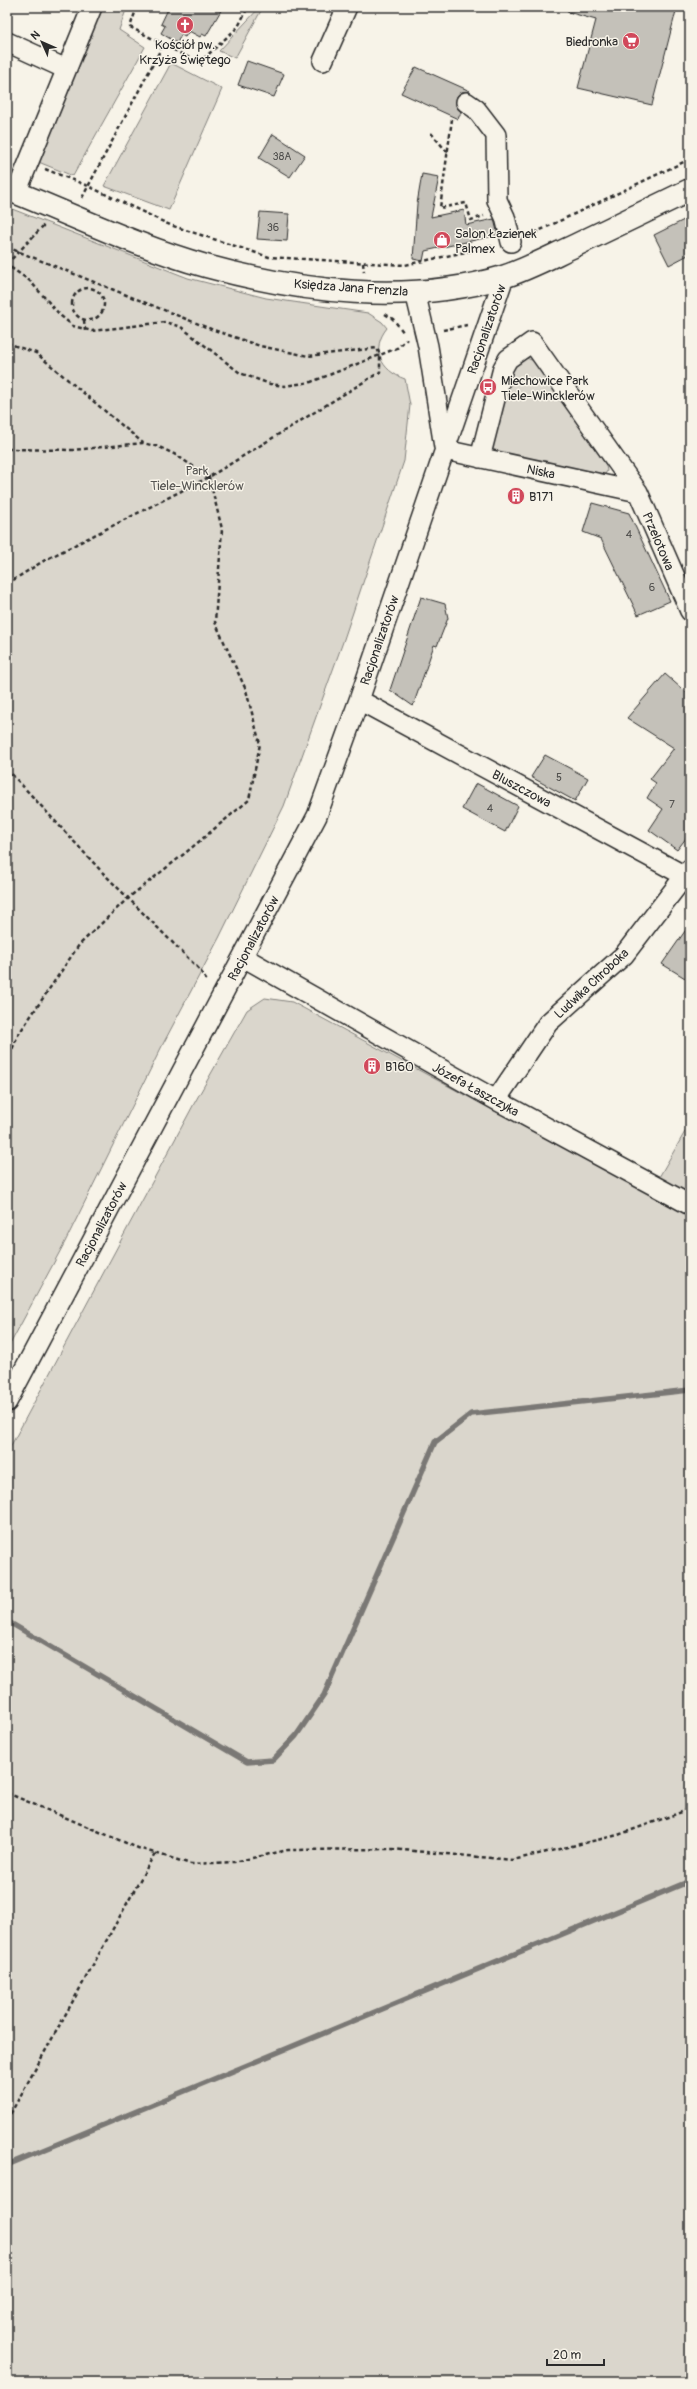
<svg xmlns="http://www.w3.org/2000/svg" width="697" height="2389" viewBox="0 0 697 2389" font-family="Pangolin,sans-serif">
  <rect width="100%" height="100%" fill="#f7f3e8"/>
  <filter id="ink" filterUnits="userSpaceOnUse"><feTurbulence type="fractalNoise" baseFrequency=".025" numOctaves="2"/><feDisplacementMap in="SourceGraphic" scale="8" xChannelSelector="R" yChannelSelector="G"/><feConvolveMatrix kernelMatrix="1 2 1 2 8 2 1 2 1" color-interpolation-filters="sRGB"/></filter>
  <g filter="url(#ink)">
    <path fill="#dad6cc" stroke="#82807c" d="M100,7H127L119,30L145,47L73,176L36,161Z
      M260,7H263L235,58L219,51Z
      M171,63L222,89L169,210L104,186Z
      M7,207L188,278L266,298L368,313L382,322L387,328C370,349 381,371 405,379L410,405L404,461L344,639L284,806L219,938L163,1044L65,1242L7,1350Z
      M524,357L534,361L606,465L607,471L604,476L492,451L488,445L506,373Z
      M265,998L292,1002L690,1216V2382H7V1453L195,1102L247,1010Z
      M690,1123V1195L658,1179Z"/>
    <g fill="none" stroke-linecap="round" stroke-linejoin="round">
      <path stroke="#7a7874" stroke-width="5.5" d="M7,1621L247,1762L273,1760L296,1736L324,1695L435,1442L471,1414L690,1390
        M7,2165L690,1881"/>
    </g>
    <path fill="#c4c1b9" stroke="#2b2b2b" d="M169,7H223L206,36L202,34L200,37L189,31L185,37L181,35L177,43L161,33L165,26L161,24Z
      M568,7H677L652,105L578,88L596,20L568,12Z
      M247,61L284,74L274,97L238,85Z
      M416,67L470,91L462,92L457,96L456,106L461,112L458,119L401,93Z
      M273,134L305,155L290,177L259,158Z
      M422,174L439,177L431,217L464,210L466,225L494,219L498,235L425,251L423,261L413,259L417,204Z
      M260,212L289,214L287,241L257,239Z
      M690,217V254L669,265L654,235Z
      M592,503L629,513L670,601L638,615L601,539L583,532Z
      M421,597L445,604L448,618L437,646L434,645L413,706L390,690Z
      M665,674L690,696V833L677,850L649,830L663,809L647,798L656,783L650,779L674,748L627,718Z
      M545,755L588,778L575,801L531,777Z
      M476,783L518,806L505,832L462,809Z
      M690,924V981L662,964Z"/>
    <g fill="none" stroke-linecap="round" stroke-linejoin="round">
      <defs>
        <path id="minor" d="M7,42L66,69
          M323,61L347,7
          M466,102L476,109L496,135L497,200L505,217L511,242
          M16,193L92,7
          M415,292L428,346L444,447
          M445,450L638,492
          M480,458L503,368L508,359L532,342L638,492L690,611
          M359,700L685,876
          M243,957L496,1100L690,1205
          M496,1100L548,1023L624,955L690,869
          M7,1402L317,816L359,700L504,277"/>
        <path id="major" d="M7,189C73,215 138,247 206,266C300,292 408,305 503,277C528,269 552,256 576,245C614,227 652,208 690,190"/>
      </defs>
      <use href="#minor" stroke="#2b2b2b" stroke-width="22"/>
      <use href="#major" stroke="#2b2b2b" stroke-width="25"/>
      <path stroke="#2b2b2b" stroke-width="2.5" stroke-dasharray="4 3" stroke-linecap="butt" d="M137,7L130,27L199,63L238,27L248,7
        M452,119L440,208L466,203L471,220L484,216
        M431,133L448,153
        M45,169L88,186L170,225L269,257L405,265L493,246
        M82,198L163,45
        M528,236L690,159
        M7,247L211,329L260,346L308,356L377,348L380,355L311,382L285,386L270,384L240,373L181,327L165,322L92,331L73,326L61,316L30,281L7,265
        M363,263L364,272
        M7,264L44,225
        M72 304a16 16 0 1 1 32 0a16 16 0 1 1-32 0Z
        M385,314L393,319L404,333
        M84,320L85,331
        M443,330L467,325
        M7,343L36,353L143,443
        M7,449L73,450L143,443L159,447L176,455L209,477L222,529L215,622L246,690L260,744L249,800L184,854L128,898L79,945L18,1035L7,1062
        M7,584L45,560L209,477L380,372V355L397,348L407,339
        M7,769L103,873L200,970L208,983
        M7,1793L138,1848L191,1864L234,1862L288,1850L392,1849L513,1860L618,1835L690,1809
        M7,2120L155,1853"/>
      <use href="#minor" stroke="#f7f3e8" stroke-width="19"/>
      <use href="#major" stroke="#f7f3e8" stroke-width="22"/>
    </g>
  </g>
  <defs>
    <symbol id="church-disc" viewBox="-11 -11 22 22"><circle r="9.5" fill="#d1495b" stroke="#f7f3e8"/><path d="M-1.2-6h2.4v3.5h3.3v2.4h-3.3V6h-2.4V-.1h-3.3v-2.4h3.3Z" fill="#fff"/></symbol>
    <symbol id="supermarket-disc" viewBox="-11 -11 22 22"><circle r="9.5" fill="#d1495b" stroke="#f7f3e8"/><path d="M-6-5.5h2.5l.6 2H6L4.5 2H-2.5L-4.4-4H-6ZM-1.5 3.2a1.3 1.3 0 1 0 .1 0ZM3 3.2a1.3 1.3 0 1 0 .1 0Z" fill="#fff"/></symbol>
    <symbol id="shop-disc" viewBox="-11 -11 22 22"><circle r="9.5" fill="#d1495b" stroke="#f7f3e8"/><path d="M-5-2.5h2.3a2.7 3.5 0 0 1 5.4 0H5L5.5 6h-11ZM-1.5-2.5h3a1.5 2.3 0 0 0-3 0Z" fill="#fff"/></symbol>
    <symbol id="bus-disc" viewBox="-11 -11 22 22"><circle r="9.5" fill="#d1495b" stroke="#f7f3e8"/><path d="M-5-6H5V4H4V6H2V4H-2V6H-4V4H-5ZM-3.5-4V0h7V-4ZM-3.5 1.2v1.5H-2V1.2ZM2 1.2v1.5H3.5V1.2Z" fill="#fff"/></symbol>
    <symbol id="building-disc" viewBox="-11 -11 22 22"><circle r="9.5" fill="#d1495b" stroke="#f7f3e8"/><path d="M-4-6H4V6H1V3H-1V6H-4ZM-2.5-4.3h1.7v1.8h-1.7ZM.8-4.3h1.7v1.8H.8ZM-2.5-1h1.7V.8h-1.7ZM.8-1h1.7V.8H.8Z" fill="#fff"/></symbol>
  </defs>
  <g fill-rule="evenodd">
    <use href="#church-disc" x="175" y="15" width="20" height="20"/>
    <use href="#supermarket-disc" x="621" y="31" width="20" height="20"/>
    <use href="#shop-disc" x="432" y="230" width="20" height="20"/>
    <use href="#bus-disc" x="478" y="377" width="20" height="20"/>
    <use href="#building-disc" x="506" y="486" width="20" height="20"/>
    <use href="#building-disc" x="362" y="1056" width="20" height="20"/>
  </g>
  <g text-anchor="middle" stroke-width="3" stroke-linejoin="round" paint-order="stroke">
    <g font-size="11" fill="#51504e">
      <text x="282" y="160">38A</text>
      <text x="273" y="231">36</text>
      <text x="629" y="538">4</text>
      <text x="652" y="591">6</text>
      <text x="559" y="781">5</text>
      <text x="672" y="808">7</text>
      <text x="490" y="812">4</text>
    </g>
    <g font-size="13" fill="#2b2b2b" stroke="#f7f3e8" text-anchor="start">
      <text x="618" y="46" text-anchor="end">Biedronka</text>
      <text x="185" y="49" text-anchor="middle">Kościół pw.<tspan x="185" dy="15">Krzyża Świętego</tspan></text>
      <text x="455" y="238">Salon Łazienek<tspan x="455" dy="15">Palmex</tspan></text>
      <text x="501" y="385">Miechowice Park<tspan x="501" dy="15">Tiele-Wincklerów</tspan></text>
      <text x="529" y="501">B171</text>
      <text x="385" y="1071">B160</text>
    </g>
    <g font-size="13" fill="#2b2b2b" stroke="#f7f3e8">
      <text transform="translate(351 287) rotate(4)" y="5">Księdza Jana Frenzla</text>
      <text transform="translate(486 329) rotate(-71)" y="5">Racjonalizatorów</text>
      <text transform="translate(541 471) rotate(12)" y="5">Niska</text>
      <text transform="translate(659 541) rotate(67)" y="5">Przelotowa</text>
      <text transform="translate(379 640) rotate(-71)" y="5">Racjonalizatorów</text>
      <text transform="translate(522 788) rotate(28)" y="5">Bluszczowa</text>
      <text transform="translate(253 938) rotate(-62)" y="5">Racjonalizatorów</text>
      <text transform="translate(591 983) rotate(-43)" y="5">Ludwika Chroboka</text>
      <text transform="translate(476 1089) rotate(29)" y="5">Józefa Łaszczyka</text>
      <text transform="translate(101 1224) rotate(-62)" y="5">Racjonalizatorów</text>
    </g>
    <g font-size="13" fill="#575653" stroke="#f7f3e8">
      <text x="197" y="475">Park<tspan x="197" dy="15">Tiele-Wincklerów</tspan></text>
    </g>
  </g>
  <rect width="697" height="2389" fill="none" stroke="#f7f3e8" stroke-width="24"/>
  <rect x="12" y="12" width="673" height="2365" fill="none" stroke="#2b2b2b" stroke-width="1.5" filter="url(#ink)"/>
  <g transform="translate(42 42) rotate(315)" stroke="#f7f3e8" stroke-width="3" paint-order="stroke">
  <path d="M0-3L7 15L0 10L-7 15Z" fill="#2b2b2b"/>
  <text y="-6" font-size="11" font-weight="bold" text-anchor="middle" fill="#2b2b2b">N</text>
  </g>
  <path d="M547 2359v6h57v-6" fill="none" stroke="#2b2b2b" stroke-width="2"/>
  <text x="553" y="2359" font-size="12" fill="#2b2b2b" stroke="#f7f3e8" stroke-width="3" paint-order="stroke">20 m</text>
</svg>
